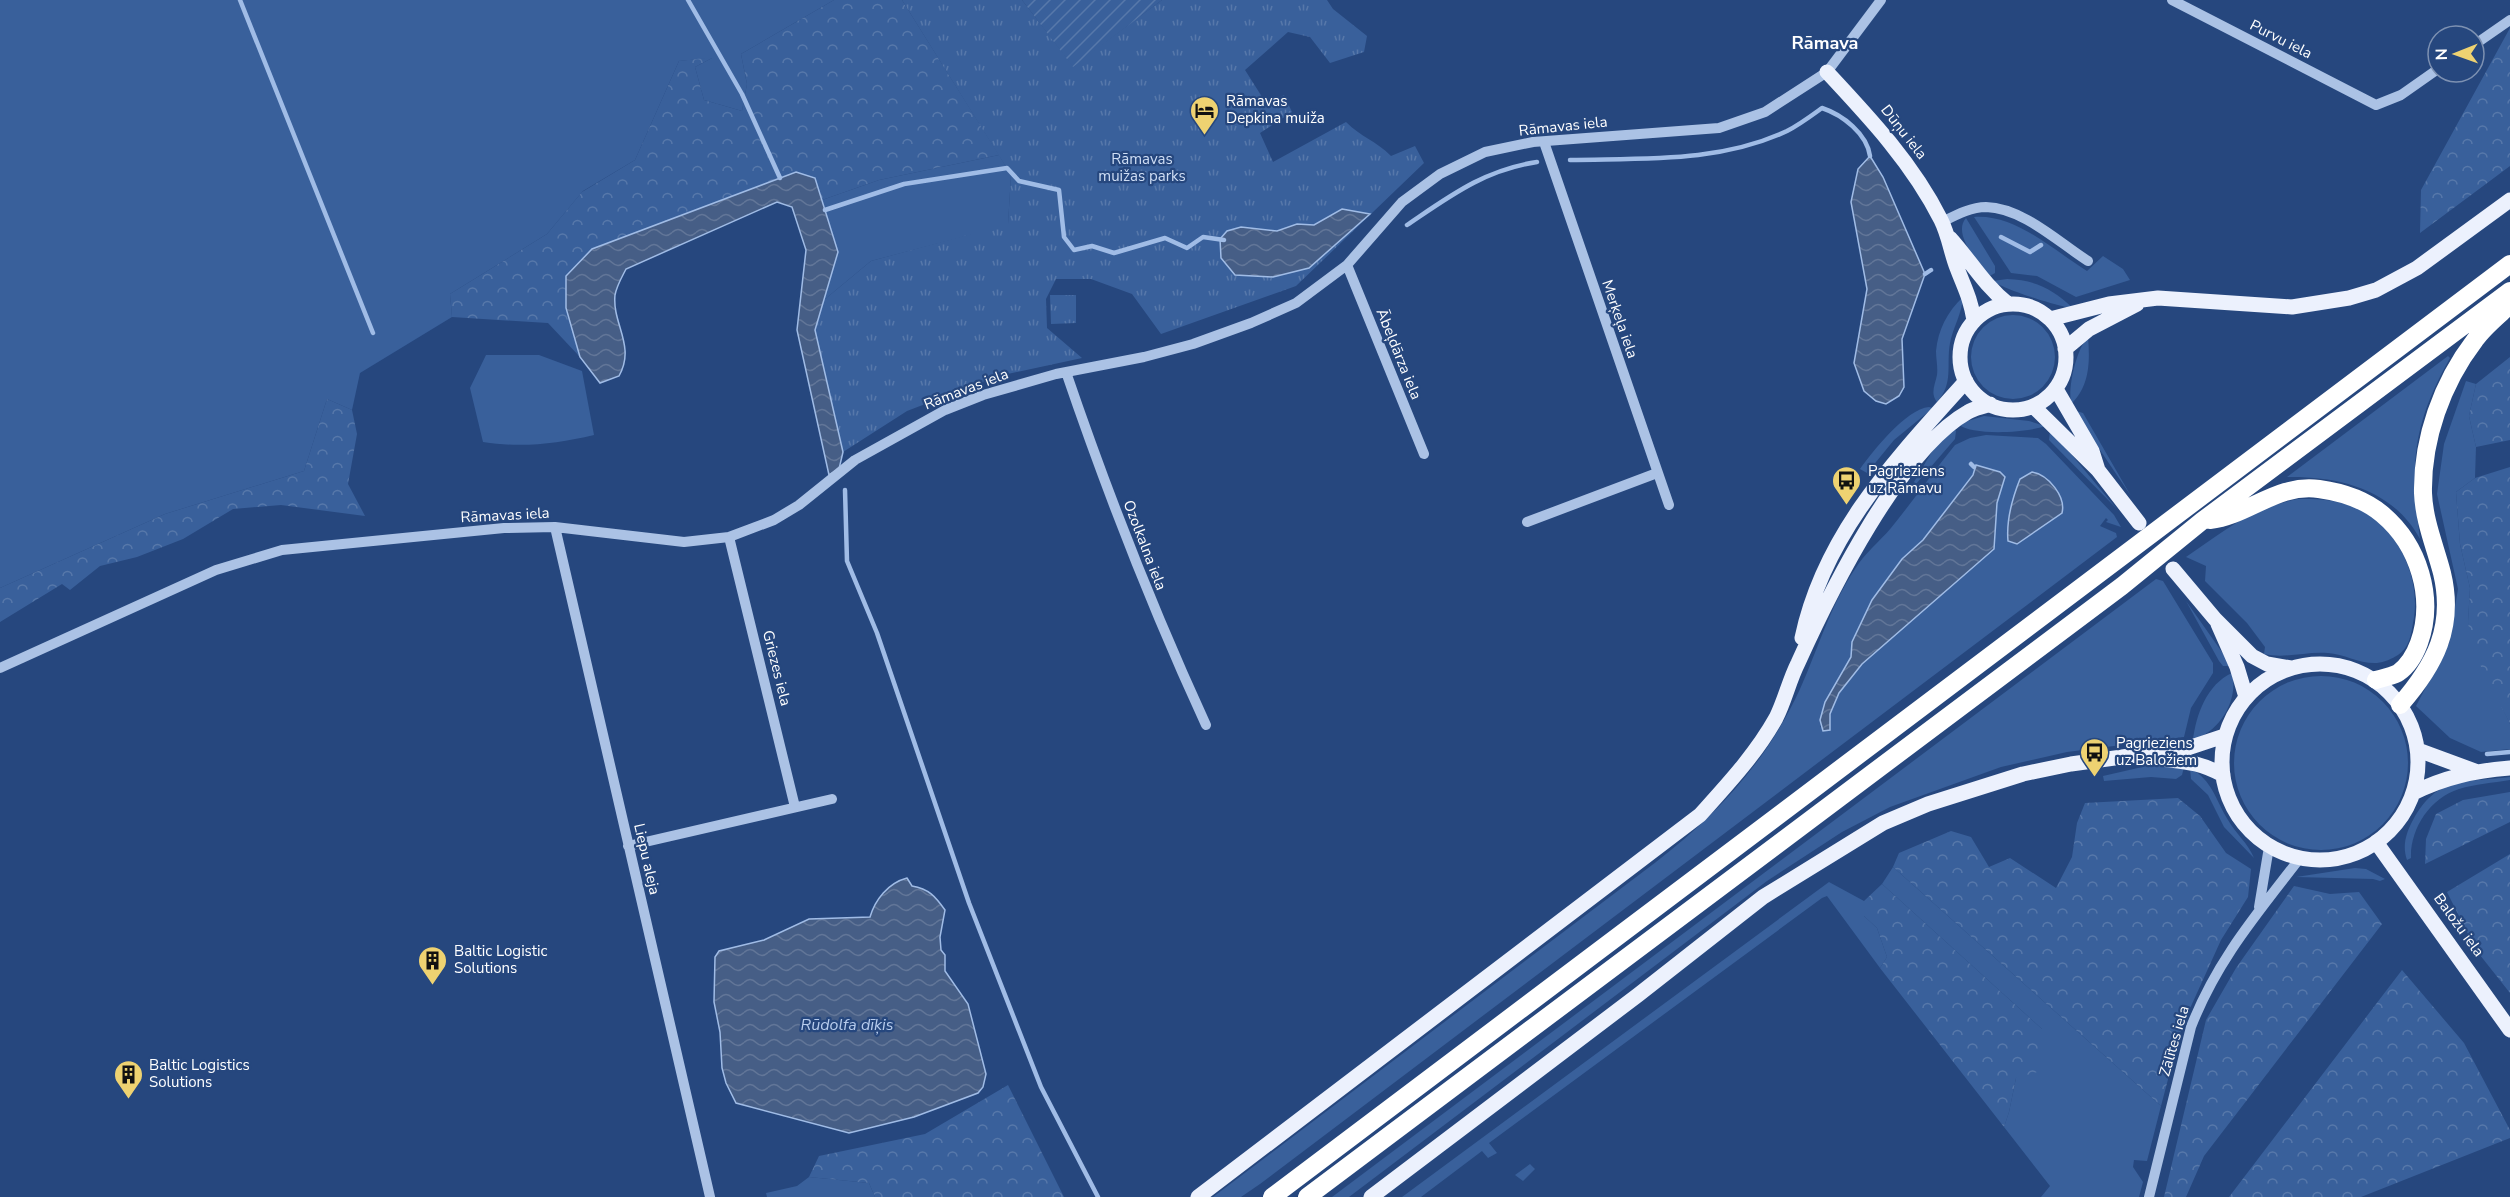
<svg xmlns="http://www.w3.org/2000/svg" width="2510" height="1197" viewBox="0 0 2510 1197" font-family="'Nunito Sans',sans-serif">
  <defs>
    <pattern id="forest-crowns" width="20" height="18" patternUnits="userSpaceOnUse" patternTransform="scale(1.5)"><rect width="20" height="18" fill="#39609b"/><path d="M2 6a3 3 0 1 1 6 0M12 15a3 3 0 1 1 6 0" fill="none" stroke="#5778aa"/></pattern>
    <pattern id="park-tufts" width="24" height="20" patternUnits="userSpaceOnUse" patternTransform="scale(1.5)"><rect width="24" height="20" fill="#39609b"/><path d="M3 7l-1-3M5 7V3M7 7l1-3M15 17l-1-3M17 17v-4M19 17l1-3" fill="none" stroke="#5778aa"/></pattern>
    <pattern id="garden-furrows" width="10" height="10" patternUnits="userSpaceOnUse" patternTransform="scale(1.5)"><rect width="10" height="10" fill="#39609b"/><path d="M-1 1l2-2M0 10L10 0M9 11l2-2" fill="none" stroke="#5778aa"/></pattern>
    <pattern id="water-waves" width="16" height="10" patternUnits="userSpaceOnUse" patternTransform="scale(1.5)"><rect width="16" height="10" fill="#465e86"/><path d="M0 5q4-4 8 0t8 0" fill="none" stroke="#627698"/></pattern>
  </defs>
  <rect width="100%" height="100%" fill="#26477e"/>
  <path fill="#39609b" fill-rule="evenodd" d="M0,0H834L741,54L747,84L742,111L704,100L695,67L712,58L679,61L635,160L583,191L547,234L450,294L452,317L360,373L352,410L327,399L304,471L165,514L0,588Z
    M999,155L1011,175L1008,225L871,261L824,300L838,252L822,200L879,180Z
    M1974,217C2016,214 2053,250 2087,271L2103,256L2123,269L2130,280L2076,297L2037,276L2011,273Z
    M1966,218L1995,266V273L1988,277C1978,262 1952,234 1966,218Z
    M2007,279C2036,280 2052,289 2073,308C2062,308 2000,288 1993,281Z
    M1963,297C1962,314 1953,327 1950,343C1946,366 1954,383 1937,402C1930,393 1935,385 1937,375C1938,367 1936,359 1936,351C1938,330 1947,312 1963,297Z
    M1971 357a42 42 0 1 1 84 0a42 42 0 1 1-84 0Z
    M2088,337C2090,361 2090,386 2071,404C2068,386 2076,350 2088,337Z
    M486,355H539L582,371L594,435C556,444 521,448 483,442L470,388Z
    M2448,356L2450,358C2412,426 2410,463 2420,539C2393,489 2338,476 2287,477Z
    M2466,381L2476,384L2469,416L2476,447L2475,478L2456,492L2460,544L2470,588L2468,622L2491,683L2510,724V749L2481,752L2450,738L2416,706L2449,643L2458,589L2437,494L2444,444Z
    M1929,407L1933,408L1894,440L1867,473L1860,469C1873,451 1906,409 1929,407Z
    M2073,410L2083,413L2131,496Z
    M1984,416L2029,421L2045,426C2027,433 1971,436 1958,424Z
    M1952,426L1956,431L1955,439L1916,484L1914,482L1934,448Z
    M2050,430L2056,436L2117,509L2049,440Z
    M1986,435L2038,438L2046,444L2114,515L2121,527L2106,522L2108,520L2106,518L2100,526L2116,533L2117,537L1260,1184L1241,1197H1213L1656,862C1718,814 1767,761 1800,689C1818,649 1830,606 1855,569C1865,553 1879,542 1891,528C1913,501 1933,472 1955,445L1970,438ZM1973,474L2005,477L1997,503L1994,549L1862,664L1839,693L1820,728L1825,702L1851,657L1852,642L1872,600L1902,559L1923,540ZM2012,500L2062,513L2017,544L2008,533Z
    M2298,499C2315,499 2331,499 2348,505C2395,520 2423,576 2413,623C2411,635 2409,648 2398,655C2392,659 2384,662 2377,663C2360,664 2344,654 2328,653C2306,651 2286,659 2264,654L2265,647L2247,623L2205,581L2206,566L2186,557C2224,531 2251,508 2298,499Z
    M2156,579L2163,581L2213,663V673L2191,708L2184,737L2067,752L2001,767L1890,807L1842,832L1767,881L1349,1197H1332Z
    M2186,601L2229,662L2230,666H2223L2219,661Z
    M2232,673C2239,701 2219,732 2193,740C2196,715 2207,684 2232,673Z
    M2234 763a87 87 0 1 1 174 0a87 87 0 1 1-174 0Z
    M2151,765L2184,767L2182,775L2176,779L2151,777L2104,781L2103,776Z
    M2190,768C2213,781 2215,799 2228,820C2236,834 2248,843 2254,858L2224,827L2208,795L2191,779Z
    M2510,777V780C2493,783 2475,784 2459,789C2430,798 2410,829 2411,858L2407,860C2402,846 2406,833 2413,820C2438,775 2464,783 2510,777Z
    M1893,867L2161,1106L2147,1161L2134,1160L2133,1167L2143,1182L2139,1197H2041L2050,1186L2004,1127L2009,1112L2016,1078L2042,1029L1882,884Z
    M2355,868L2366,869L2385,879L2380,881L2373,879L2296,877Z
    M1829,882L1864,901V916L1877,928L1887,957L1880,968L1827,896L1822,898L1489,1143L1497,1153L1488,1158L1482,1151L1421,1197H1402Z
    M1530,1164L1535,1169L1523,1181L1515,1175Z
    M809,1177L869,1183L875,1197H767L766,1193L797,1186Z"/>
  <path fill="url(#forest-crowns)" d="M834,0H902L999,155L879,180L822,200L815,178L795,172L592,249L576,336L580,357L548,323L452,317L450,294L547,234L582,192L635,160L679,61L714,57L695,67L704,100L742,111L747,84L741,54Z
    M2510,28V166L2420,233L2421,190Z
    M2510,357V440L2476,447L2469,416L2476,384Z
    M327,399L352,410L357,434L348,484L365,516L281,505L233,509L183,539L137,557L100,566L70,590L62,584L0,622V588L165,514L304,471Z
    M2510,467V724L2472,649L2468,622L2470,588L2460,544L2456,492L2475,478Z
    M2510,792V822L2425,864L2426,839L2436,814L2463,800Z
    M2178,798L2200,816L2226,853L2251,869L2248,897L2221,940L2182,1026L2161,1106L1893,867L1899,853L1951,831L1971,837L1989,867L2010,858L2056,888L2072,857L2077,823L2085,803Z
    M2510,854V993L2476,950L2447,892Z
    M1882,884L2042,1029L2041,1071L2016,1078L2009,1112L2004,1127L1880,968L1887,957L1877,928L1864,916V901Z
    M2294,886L2330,894L2359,892L2382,924L2204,1156L2186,1197H2164L2206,1020L2236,968Z
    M2402,970L2464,1043L2510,1130V1138L2361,1197H2229Z
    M1008,1085L1064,1197H875L869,1183L809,1177L819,1156L925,1134Z"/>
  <path fill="url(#park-tufts)" d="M902,0H1022L1073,66L1162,0H1327L1333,9L1367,36L1364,52L1330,63L1310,37L1288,32L1245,70L1264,100L1274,101L1284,95L1292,112L1260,133L1273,162L1346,122C1361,137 1376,141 1391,156L1415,146L1424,163L1296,286L1161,334L1132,294L1091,279H1056L1046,299L1047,328L1082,358L998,376L907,411L843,452L815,330L824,300L871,261L1008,224L1011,175Z
    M1050,295H1076V323L1051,324Z"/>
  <path fill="url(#garden-furrows)" d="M1022,0H1162L1073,67Z"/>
  <path fill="url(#water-waves)" stroke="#a0bce6" stroke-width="1.5" d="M1870,156L1883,177L1925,274L1902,339L1904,387L1899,396L1886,404L1876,401L1864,391L1854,363L1867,289L1851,202L1858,169Z
    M796,172L815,178L838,252L815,330L843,452L839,469L829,475L797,330L806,250L792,207L777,202L626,269C622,277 617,285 615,295C612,324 636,346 619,376L600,383L580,357L566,308V276L592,249Z
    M1342,209L1370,214L1309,268L1273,277L1235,275L1221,258L1220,239L1227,231L1241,227L1277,231L1297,224L1314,225Z
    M1976,465L2000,472L2005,477L1997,503L1994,549L1862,664L1839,693L1830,714V730L1823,731L1820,720L1825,702L1851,657L1852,642L1872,600L1902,559L1923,540L1973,475Z
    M2032,472C2049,475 2066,497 2062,513L2017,544L2008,541C2006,519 2012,499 2020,479Z
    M907,878L912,886C929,889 935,896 945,910L940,937L941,950L945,955V971L968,1004L986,1074L983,1087L978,1093L914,1117L849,1133L736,1103L726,1083L722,1068L720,1032L714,1002L715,957L719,951L764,940L809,919L870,917C875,900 888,883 907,878Z"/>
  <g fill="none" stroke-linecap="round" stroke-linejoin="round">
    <path stroke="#a0bce6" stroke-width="4.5" d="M240,0L373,333
      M688,0L742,94L780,178
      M1570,160C1644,158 1719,163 1787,131C1799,125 1811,116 1822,108C1843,115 1867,134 1870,156
      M825,210L904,184L1007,168L1019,181L1059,190L1064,237L1074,250L1092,246L1114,253L1165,238L1187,248L1203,237L1224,240
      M1407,225C1450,196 1484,170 1537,162
      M2001,237L2030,252L2041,245
      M1925,274L1931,270
      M1971,464L1974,467
      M845,490L847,561L877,633L969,903L1041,1087L1098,1197
      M2487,754L2510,752"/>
    <path stroke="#abc2e5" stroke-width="10" d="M2172,0L2376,105L2401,95L2438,69
      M2474,45L2510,20
      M1544,142L1669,505
      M1942,222C1956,215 1971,207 1986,207C2023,208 2058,242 2088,261
      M1347,265L1424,454
      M1066,372C1107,492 1153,610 1206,725
      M1527,522L1657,473
      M555,527L710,1197
      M729,537L795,807
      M0,668L216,570L282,550L504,528L555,527L684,542L729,537L774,520L799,505L855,460L945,410L983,395L1056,374L1144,357L1193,344L1251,323L1296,303L1347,265L1402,202L1440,174L1485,152L1533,142L1719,128L1765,112L1827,72L1881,0
      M628,846L832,799
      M2259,907L2269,847
      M2149,1197L2191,1027C2217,960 2257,914 2300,858"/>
    <path stroke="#ecf1fd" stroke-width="15" d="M1827,72C1870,118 1913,164 1941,220C1949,236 1951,253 1957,268C1965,289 1970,297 1974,320
      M1950,238C1970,260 1984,285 2008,304
      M1960 357a53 53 0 1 1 106 0a53 53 0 1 1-106 0Z
      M2050,319L2109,304L2158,298L2292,307L2349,298L2376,290L2417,268L2510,200
      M2065,349L2089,329L2137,304
      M2056,389L2092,451L2098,470
      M2034,407L2098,470L2139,523
      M2173,569L2215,619L2252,656L2267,664L2291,668
      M2218,624L2237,667L2246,697
      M1802,638C1824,533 1898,457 1966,381
      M2222 762a98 98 0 1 1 196 0a98 98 0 1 1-196 0Z
      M2418,750L2475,771
      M2155,758C2183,762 2197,761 2223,775
      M2413,793C2445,777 2474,771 2510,768
      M2376,842L2510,1030
      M1198,1197L1700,815C1727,785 1756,754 1776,718C1785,700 1789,681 1798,663C1830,592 1900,450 1968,412C1974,408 1983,407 1990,404
      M1371,1197L1638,995L1763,897L1883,823L1928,804L2023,774L2071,764L2188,748L2224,736"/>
    <path stroke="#fff" stroke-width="18" d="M2210,520C2248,516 2277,483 2319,489C2341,492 2365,500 2382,514C2419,545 2435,598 2419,643C2415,654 2408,666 2398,673C2392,676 2383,678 2376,680
      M2400,705C2435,665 2455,627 2442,573C2435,546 2424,521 2423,493C2422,439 2442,383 2475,340C2484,327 2498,316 2510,305
      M1272,1197L2510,264
      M1307,1197L2122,586L2202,521L2510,291"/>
  </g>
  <defs>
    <symbol id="hotel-pin" viewBox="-11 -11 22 30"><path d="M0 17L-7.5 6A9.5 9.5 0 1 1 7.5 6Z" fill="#eed271" stroke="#26477e"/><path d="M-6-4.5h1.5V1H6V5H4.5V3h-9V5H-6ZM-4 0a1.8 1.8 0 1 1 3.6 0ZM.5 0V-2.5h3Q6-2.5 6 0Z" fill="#111"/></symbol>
    <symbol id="bus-pin" viewBox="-11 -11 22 30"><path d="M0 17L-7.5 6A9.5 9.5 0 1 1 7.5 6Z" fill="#eed271" stroke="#26477e"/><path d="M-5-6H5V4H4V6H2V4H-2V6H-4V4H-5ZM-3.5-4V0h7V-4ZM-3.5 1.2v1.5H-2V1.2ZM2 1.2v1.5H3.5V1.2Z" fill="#111"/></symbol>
    <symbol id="building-pin" viewBox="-11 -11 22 30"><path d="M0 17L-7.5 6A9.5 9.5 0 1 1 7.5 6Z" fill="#eed271" stroke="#26477e"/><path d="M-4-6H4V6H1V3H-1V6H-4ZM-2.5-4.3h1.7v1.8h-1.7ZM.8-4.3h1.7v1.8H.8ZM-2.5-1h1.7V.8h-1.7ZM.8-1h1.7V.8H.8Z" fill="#111"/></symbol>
  </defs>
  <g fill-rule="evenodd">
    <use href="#hotel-pin" x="1188" y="94" width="33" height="45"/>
    <use href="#bus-pin" x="1830" y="464" width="33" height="45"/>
    <use href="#bus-pin" x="2078" y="736" width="33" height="45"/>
    <use href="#building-pin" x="416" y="944" width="33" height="45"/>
    <use href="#building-pin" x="112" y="1058" width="33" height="45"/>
  </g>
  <g text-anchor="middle" stroke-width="4.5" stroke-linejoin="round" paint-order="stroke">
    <g font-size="15" fill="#fff" stroke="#26477e">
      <text transform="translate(2281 39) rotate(27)" y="5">Purvu iela</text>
      <text transform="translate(1563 126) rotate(-6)" y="5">Rāmavas iela</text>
      <text transform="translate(1904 132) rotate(52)" y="5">Dūņu iela</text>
      <text transform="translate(1620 319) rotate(71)" y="5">Merķeļa iela</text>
      <text transform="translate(1399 354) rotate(68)" y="5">Ābeļdārza iela</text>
      <text transform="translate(966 389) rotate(-21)" y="5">Rāmavas iela</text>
      <text transform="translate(505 515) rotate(-3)" y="5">Rāmavas iela</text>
      <text transform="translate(1145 545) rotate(69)" y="5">Ozolkalna iela</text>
      <text transform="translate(777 668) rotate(76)" y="5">Griezes iela</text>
      <text transform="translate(647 859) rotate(77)" y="5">Liepu aleja</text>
      <text transform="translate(2459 925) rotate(54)" y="5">Baložu iela</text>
      <text transform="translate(2174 1041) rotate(-74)" y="5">Zālītes iela</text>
    </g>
    <g font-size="15" fill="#fff" stroke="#26477e" text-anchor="start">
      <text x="1226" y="106">Rāmavas<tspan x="1226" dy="17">Depkina muiža</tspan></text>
      <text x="1868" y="476">Pagrieziens<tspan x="1868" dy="17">uz Rāmavu</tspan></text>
      <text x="2116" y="748">Pagrieziens<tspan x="2116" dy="17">uz Baložiem</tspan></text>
      <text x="454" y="956">Baltic Logistic<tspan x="454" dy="17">Solutions</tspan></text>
      <text x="149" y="1070">Baltic Logistics<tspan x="149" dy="17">Solutions</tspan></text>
    </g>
    <g font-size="15" fill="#ceddf4" stroke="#26477e">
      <text x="1142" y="164">Rāmavas<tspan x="1142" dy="17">muižas parks</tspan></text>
    </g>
    <g font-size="16" font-style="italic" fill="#b7cced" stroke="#26477e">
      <text x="847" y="1030">Rūdolfa dīķis</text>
    </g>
    <g font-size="18" font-weight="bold" fill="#fff" stroke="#26477e">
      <text x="1825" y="49">Rāmava</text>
    </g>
  </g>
  <g transform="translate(2456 54) rotate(269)"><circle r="28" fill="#26477e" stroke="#7d91b2" stroke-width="1.5"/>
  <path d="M0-4.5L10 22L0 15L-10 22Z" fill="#eed271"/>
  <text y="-9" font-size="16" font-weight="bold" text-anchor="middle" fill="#ffffff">N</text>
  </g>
</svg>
